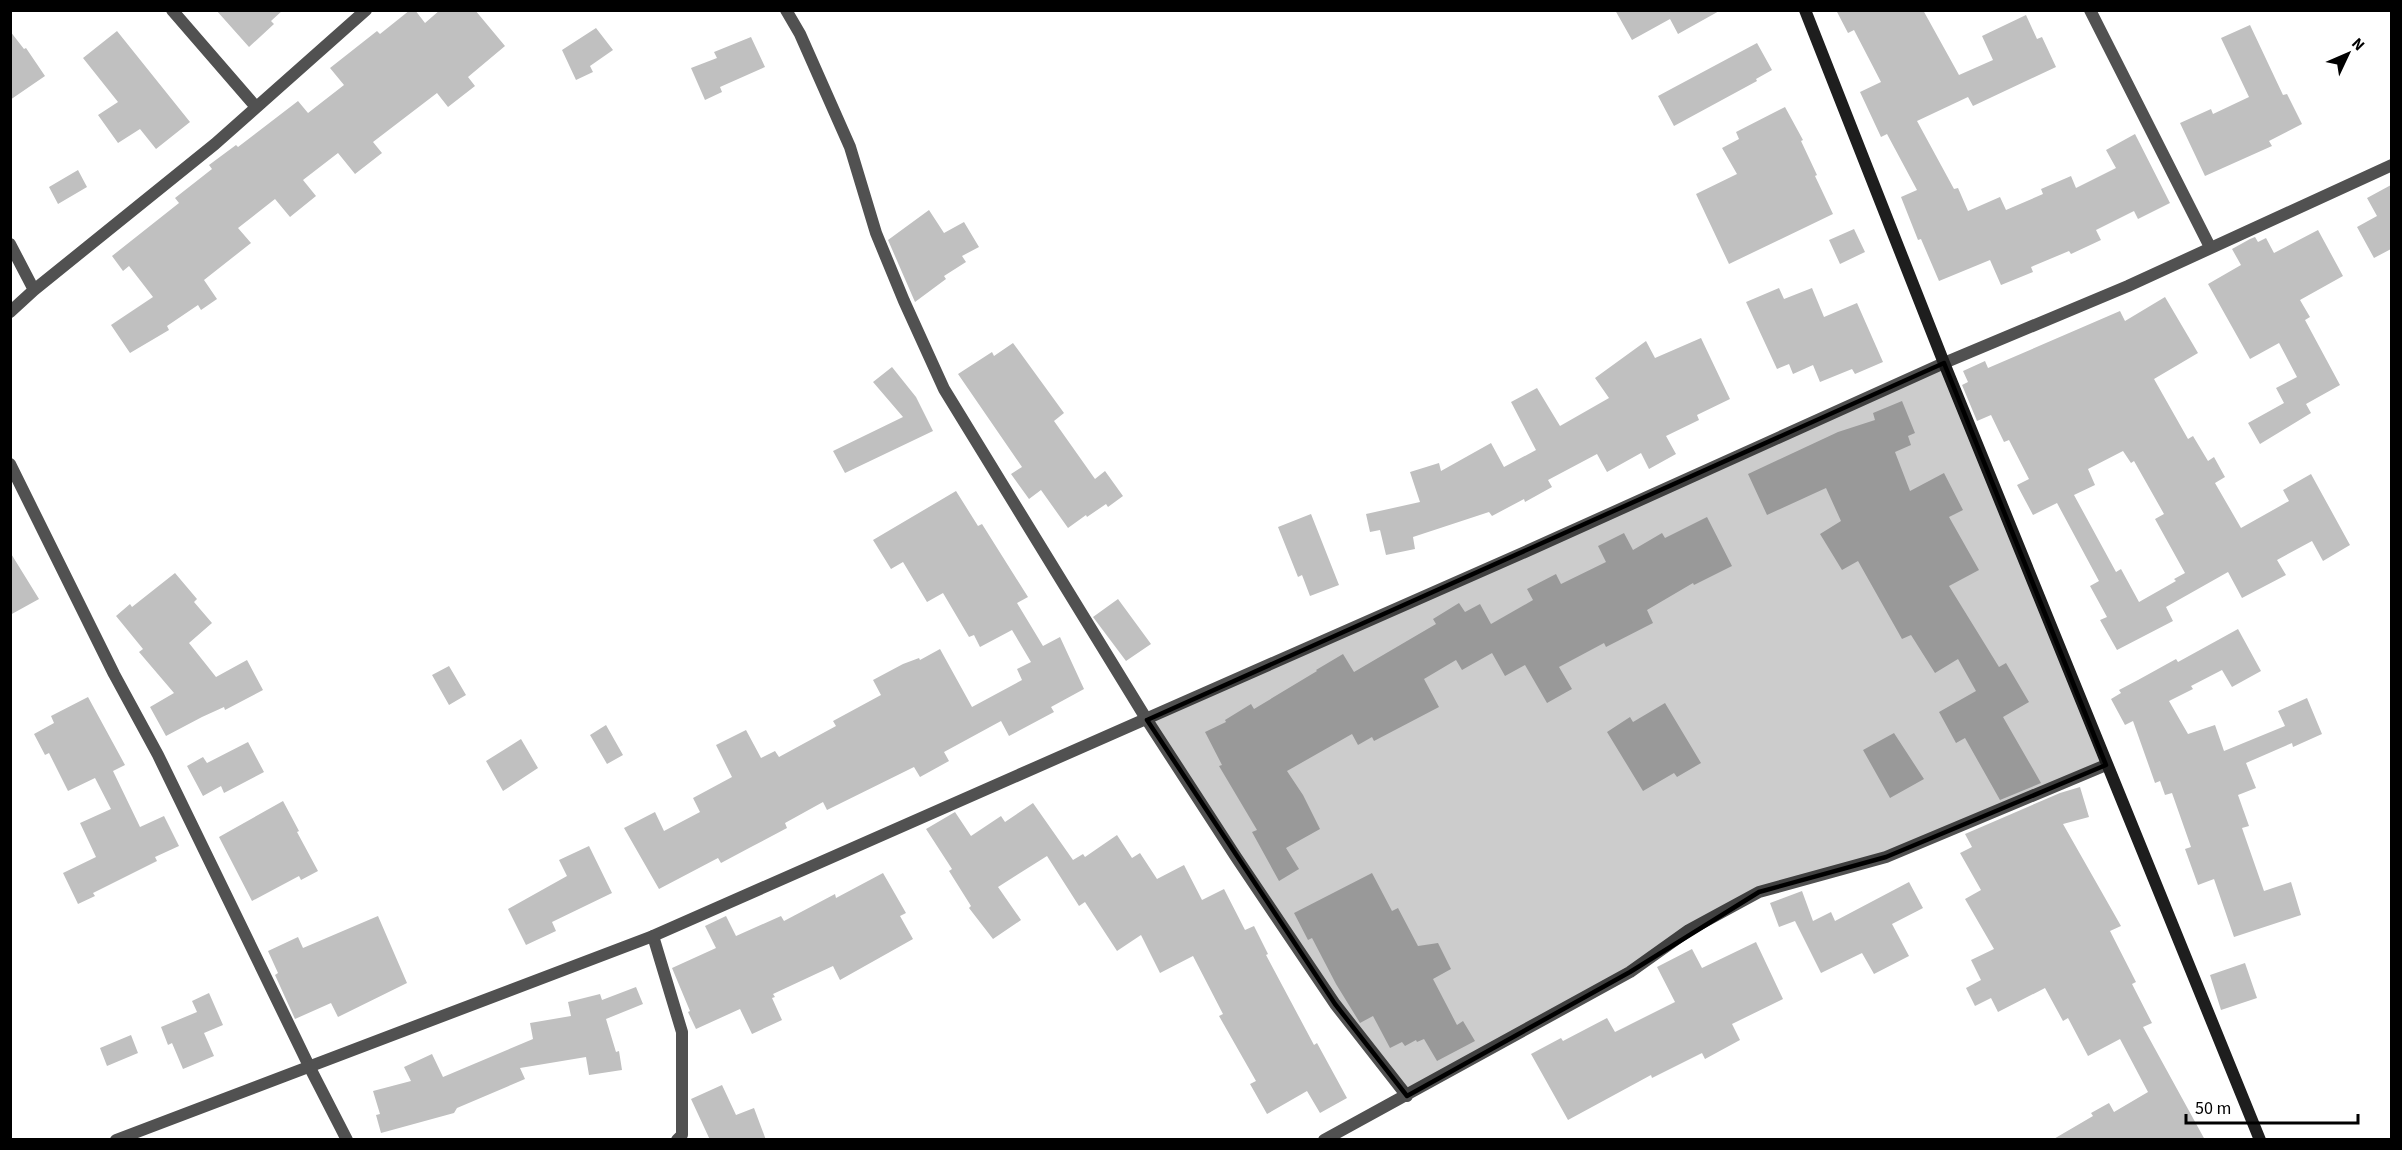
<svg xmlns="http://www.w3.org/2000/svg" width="2402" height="1150" viewBox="0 0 2402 1150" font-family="'Source Sans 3',sans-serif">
  <rect width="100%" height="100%" fill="#fff"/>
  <path fill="#c0c0c0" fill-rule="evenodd" d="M216,10H283L271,21L274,24L249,47Z
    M410,10H415L425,23L440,10H475L505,46L468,77L475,86L448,107L437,93L373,142L382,153L355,174L338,153L303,180L316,196L290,217L275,199L238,228L251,243L204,280L217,299L201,310L198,305L167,326L169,330L130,353L111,325L153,297L129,266L123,271L112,256L179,203L175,198L212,169L209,165L236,145L238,147L298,101L308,113L344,85L330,68L377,31L380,34Z
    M1615,10H1721L1678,34L1670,19L1632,40Z
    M1836,10H1923L1959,75L1993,60L1982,36L2026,15L2037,39L2042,37L2056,67L1973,106L1968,97L1917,121L1954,189L1958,188L1968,211L2000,197L2006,210L2043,194L2041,189L2071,176L2076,188L2116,168L2106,150L2135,134L2170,203L2138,219L2134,211L2096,230L2101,240L2071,254L2069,251L2031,267L2033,272L2001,285L1990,260L1939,281L1921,239L1918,240L1901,197L1917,190L1887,134L1881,137L1860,92L1881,82L1854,30L1848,33Z
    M2250,25L2283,95L2287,94L2302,124L2269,141L2272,146L2205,176L2180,123L2211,109L2213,114L2249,97L2221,38Z
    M596,28L613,50L590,66L593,72L576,80L562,50Z
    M10,31L24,49L26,48L45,76L10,100Z
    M117,31L190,122L156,149L140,129L118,143L98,115L118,102L83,58Z
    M751,37L765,67L720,87L722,92L705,100L691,68L717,58L714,52Z
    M1757,43L1772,70L1756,79L1757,81L1674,126L1658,96Z
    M1785,107L1803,140L1801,141L1817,175L1815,176L1833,214L1729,264L1696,194L1737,174L1722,148L1739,139L1736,132Z
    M78,170L87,187L58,204L49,187Z
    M2391,185V249L2374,258L2357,227L2377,216L2367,198Z
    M929,210L944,233L964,222L979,247L962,256L966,262L944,276L946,279L915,302L888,240Z
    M1854,229L1865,252L1840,264L1829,240Z
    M2318,230L2343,276L2300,300L2310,317L2305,320L2340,385L2306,404L2311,413L2260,444L2248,423L2284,403L2276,388L2297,377L2279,343L2250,359L2208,284L2241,265L2232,249L2250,239L2255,237L2258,242L2266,238L2274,253Z
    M1779,288L1784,299L1812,288L1824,317L1857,303L1883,362L1855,374L1852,369L1820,382L1813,365L1793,374L1789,364L1777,369L1746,302Z
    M2165,297L2198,353L2154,379L2188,439L2193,436L2208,461L2214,457L2225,477L2215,483L2241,528L2289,501L2283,490L2311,474L2350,545L2323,561L2312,541L2277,560L2286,575L2242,598L2228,572L2166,607L2173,621L2117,650L2100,620L2107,617L2090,586L2099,581L2057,503L2033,515L2017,485L2029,479L2009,440L2004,442L1991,415L1977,421L1962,385L1968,382L1963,371L1985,361L1988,368L2120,311L2125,321ZM2123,451L2131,463L2134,461L2164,514L2155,519L2185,573L2174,579L2176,581L2139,602L2121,569L2116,572L2074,495L2095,485L2088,469Z
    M1701,338L1730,399L1697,415L1699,420L1666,436L1676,454L1649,469L1641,453L1607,472L1597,454L1548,480L1552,487L1525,502L1524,499L1492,516L1489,512L1413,537L1415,549L1386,555L1380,530L1370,532L1366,514L1420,502L1410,472L1439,463L1441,471L1491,443L1504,467L1536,450L1511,402L1537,388L1560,426L1609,398L1595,378L1646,341L1655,358Z
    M1013,343L1064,413L1054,421L1095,479L1105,471L1123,496L1108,507L1106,504L1087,517L1086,515L1068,528L1041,490L1029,499L1011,474L1022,467L958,374L992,352L994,356Z
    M892,367L916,397L933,431L845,473L833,451L903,417L873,382Z
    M1902,401L1915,433L1908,436L1911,445L1895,452L1910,491L1944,473L1963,510L1949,517L1979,570L1949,586L1999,667L2006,663L2029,702L2003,717L2041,783L2000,800L1965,738L1956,743L1939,712L1976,691L1958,659L1935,673L1911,635L1902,639L1858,561L1842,570L1820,534L1841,521L1826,488L1767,515L1748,474L1838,432L1875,420L1873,413Z
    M956,491L978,526L982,524L1028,597L1017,603L1043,646L1060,637L1084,689L1051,707L1054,712L1009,736L1001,721L944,752L949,761L920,777L914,767L827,810L823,802L785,823L787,828L751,847L721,863L718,858L659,889L624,828L655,812L664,831L700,812L693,798L732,777L716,745L746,730L761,758L775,751L779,757L836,726L833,721L881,695L873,680L903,664L919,658L920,660L940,649L972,707L1022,680L1017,669L1031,662L1012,630L980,647L974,635L969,637L943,593L927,602L903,562L891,569L873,540Z
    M1311,514L1339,585L1310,596L1302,575L1298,577L1278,527Z
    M1707,517L1732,566L1694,585L1693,583L1647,610L1653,623L1606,647L1604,643L1559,667L1572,689L1547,703L1525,665L1505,676L1492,653L1462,670L1456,660L1424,679L1439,707L1374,741L1372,737L1358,745L1352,734L1287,771L1303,795L1320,829L1286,848L1299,869L1279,881L1252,832L1257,830L1219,766L1222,765L1205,732L1226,722L1225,720L1251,704L1254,709L1317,671L1316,670L1343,654L1354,672L1436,624L1433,619L1459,603L1465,612L1480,604L1491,624L1533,600L1527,589L1556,574L1561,584L1606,562L1598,546L1624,533L1633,550L1662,533L1665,538Z
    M10,552L39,599L10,615Z
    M175,573L197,599L194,602L212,623L189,643L216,677L247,660L263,690L225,710L224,707L202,717L166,736L150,707L174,693L139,652L143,649L116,616L130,604L132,607Z
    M1118,599L1151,644L1126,661L1093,617Z
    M2238,629L2261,671L2232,687L2222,670L2191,686L2193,689L2169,701L2188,734L2215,725L2224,751L2285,726L2278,711L2307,698L2322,734L2293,747L2292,743L2246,763L2256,788L2238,795L2249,826L2242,828L2264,891L2291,882L2301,915L2234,937L2214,879L2198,885L2185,849L2191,847L2172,793L2165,795L2160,781L2155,783L2133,721L2125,725L2111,699L2121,693L2119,690L2138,680L2176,659L2178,662Z
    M449,666L466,695L449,705L432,675Z
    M88,697L125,765L113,771L140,827L164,816L179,846L155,857L157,861L93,893L95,896L78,904L63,873L96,857L80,823L111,809L95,778L68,791L49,753L45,755L34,734L54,723L51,716Z
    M1665,703L1701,763L1677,777L1674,773L1643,791L1607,732L1630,717L1633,722Z
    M606,725L623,755L607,764L590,735Z
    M1894,733L1924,779L1890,798L1863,750Z
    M521,739L538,768L503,791L486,761Z
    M248,742L264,772L224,793L221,786L203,796L187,766L203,757L207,763Z
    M2080,787L2089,817L2063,824L2121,926L2110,931L2136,982L2132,984L2152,1023L2143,1027L2205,1140H2052L2093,1116L2091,1113L2109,1103L2114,1112L2148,1092L2120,1039L2088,1056L2068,1018L2063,1021L2045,988L1998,1012L1991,998L1975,1006L1966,988L1981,980L1971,960L1994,949L1965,899L1981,890L1960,853L1972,847L1965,834L2060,793Z
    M283,801L299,831L297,832L318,871L301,880L299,876L252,901L219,837Z
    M1033,803L1073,860L1083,854L1085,857L1117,835L1132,858L1140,853L1157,879L1184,865L1202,900L1224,889L1245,930L1254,926L1268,954L1266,955L1314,1045L1317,1043L1347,1098L1320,1113L1307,1091L1267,1114L1250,1084L1256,1081L1219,1016L1223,1014L1193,956L1160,973L1141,935L1117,951L1085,902L1079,906L1047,856L998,887L1021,920L993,939L969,908L971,906L949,871L952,869L926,829L955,812L971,836L1001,816L1005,822Z
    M589,846L612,893L552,922L556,931L526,945L508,909L567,876L559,860Z
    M883,873L906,913L900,916L913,939L840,980L833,966L773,994L775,997L772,998L782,1020L752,1034L740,1009L696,1029L688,1012L690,1011L672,968L716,948L705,926L726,916L736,936L781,916L784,921L835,894L836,898Z
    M1372,873L1392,911L1398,908L1418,946L1438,943L1451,969L1433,979L1457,1025L1463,1021L1475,1041L1437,1061L1424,1039L1417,1042L1416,1040L1405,1046L1402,1042L1390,1048L1373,1016L1360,1023L1336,984L1312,938L1308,940L1294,913Z
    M1909,882L1923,908L1892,924L1909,956L1874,974L1862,953L1821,973L1795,921L1779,927L1770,903L1802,891L1813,921L1831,912L1835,921Z
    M378,916L407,983L338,1017L331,1003L295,1019L275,975L278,973L268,951L298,937L303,948Z
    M1756,942L1783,999L1732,1024L1740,1040L1705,1059L1702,1053L1652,1078L1651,1075L1568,1120L1531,1054L1561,1038L1563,1041L1607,1018L1615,1032L1675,1002L1657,967L1692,949L1702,968Z
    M2245,963L2257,998L2221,1010L2210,975Z
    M636,987L643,1004L606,1019L616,1052L619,1051L622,1070L589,1075L586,1057L520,1068L525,1079L457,1108L454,1113L381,1133L376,1115L380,1114L373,1091L411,1081L404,1067L432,1054L443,1077L533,1039L530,1023L571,1016L568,1002L600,994L602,1000Z
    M209,993L223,1025L204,1033L214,1056L183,1069L172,1043L168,1045L161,1027L197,1012L192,1001Z
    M131,1035L138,1053L107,1066L100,1048Z
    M722,1085L736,1115L754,1108L766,1140H710L691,1099Z"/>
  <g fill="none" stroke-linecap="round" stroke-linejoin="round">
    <path stroke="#515151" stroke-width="12" d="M172,10L256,107
      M786,10L800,34L850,147L876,233L904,301L944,389L1147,720L1236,857L1335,1004L1407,1096
      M2090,10L2210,247
      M10,244L34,290
      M10,312L34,290L215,144L366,10
      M10,464L114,674L158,755L309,1066L347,1140
      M653,936L682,1032V1135L677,1140
      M1324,1140L1630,972L1689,930L1759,892L1886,857L2106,765"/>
    <path stroke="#515151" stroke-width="12" d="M116,1140L653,936L1525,552L1944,363L2128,286L2392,165"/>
    <path stroke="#1e1e1e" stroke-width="12" d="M1805,10L1944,363L2260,1140"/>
  </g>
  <path fill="#000" fill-opacity="0.2" stroke="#000" stroke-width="4.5" stroke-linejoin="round" d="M1944,363L2106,765L1886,857L1759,892L1630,972L1407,1096L1335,1004L1147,720Z"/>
  <rect width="2402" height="1150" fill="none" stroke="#000000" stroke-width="24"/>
  <g transform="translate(2348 54) rotate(46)" stroke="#ffffff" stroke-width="4.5" paint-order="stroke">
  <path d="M0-4.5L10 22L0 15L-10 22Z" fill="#000000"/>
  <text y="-9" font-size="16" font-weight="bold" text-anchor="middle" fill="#000000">N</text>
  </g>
  <path d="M2186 1114v9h172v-9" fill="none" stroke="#000000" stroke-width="3"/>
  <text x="2195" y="1114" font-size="18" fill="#000000" stroke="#ffffff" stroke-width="4.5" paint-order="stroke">50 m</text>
</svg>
